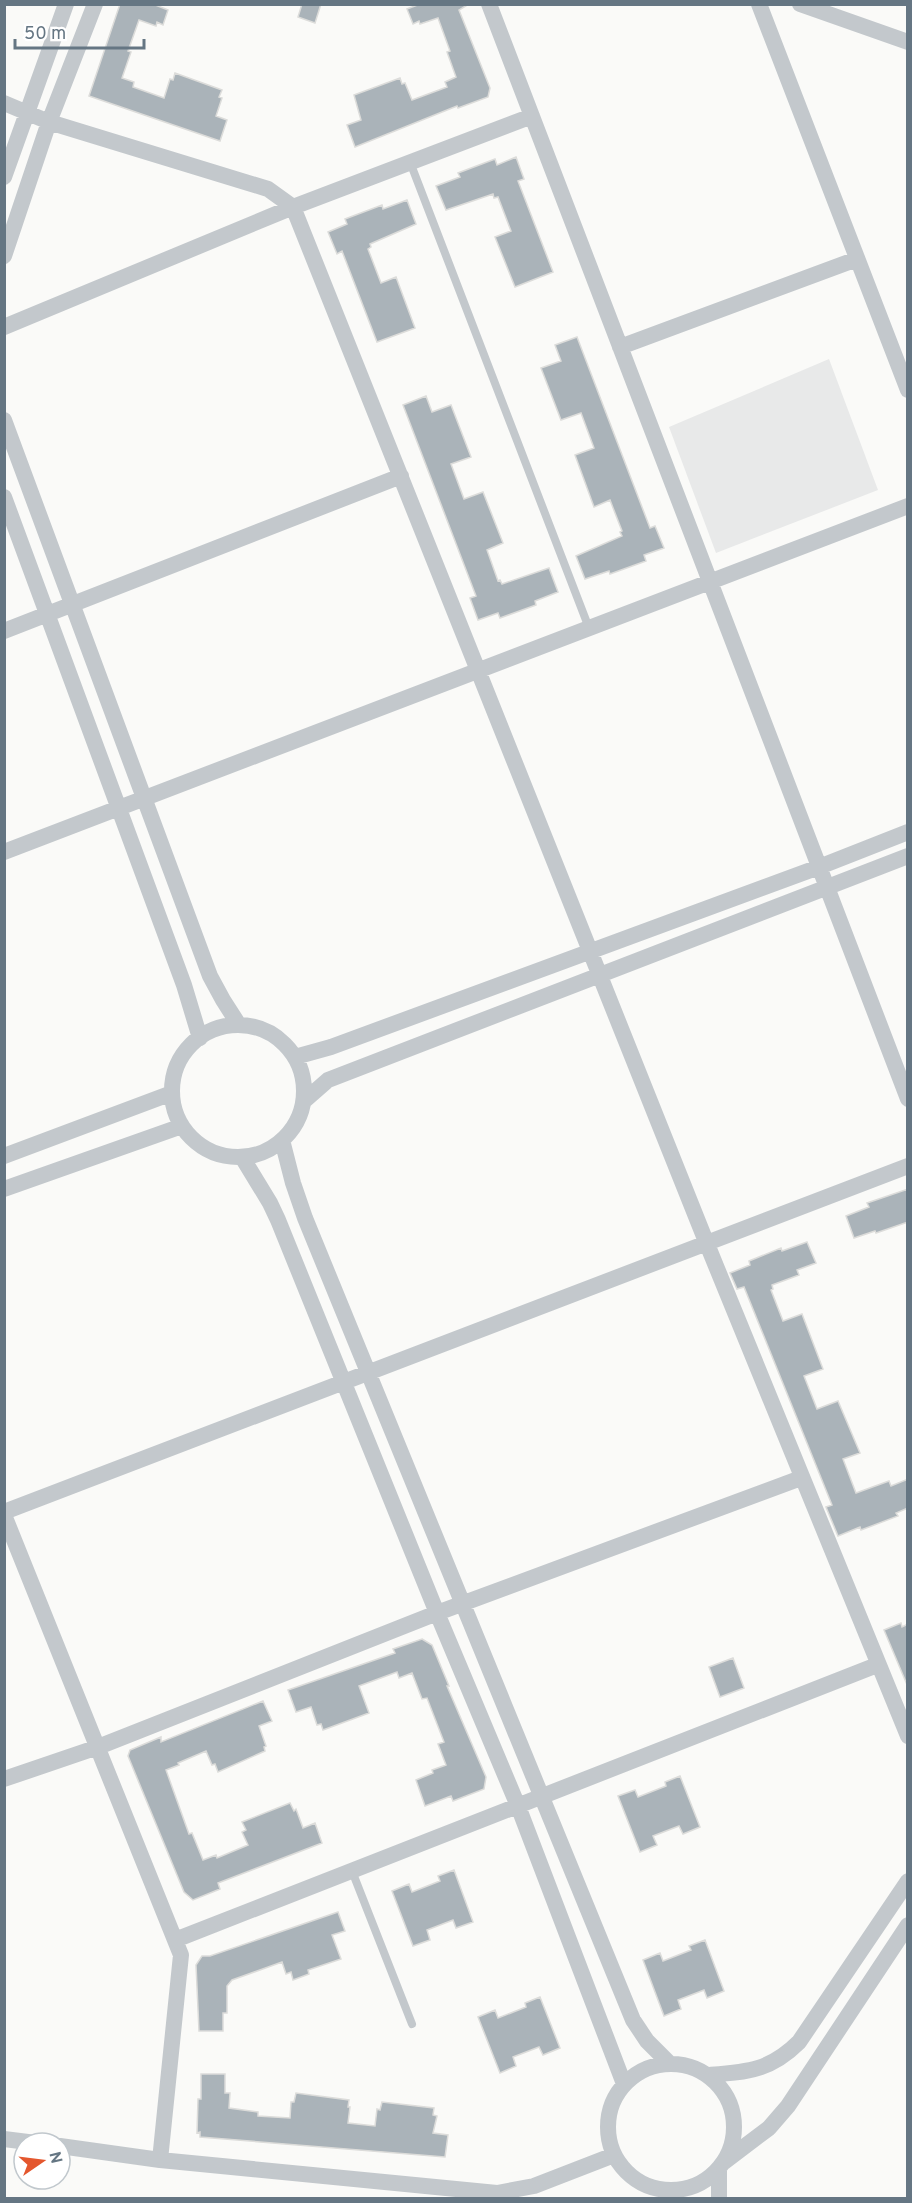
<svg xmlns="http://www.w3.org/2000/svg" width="912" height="2203" viewBox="0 0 912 2203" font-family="Overpass,sans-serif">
  <rect width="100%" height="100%" fill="#fafaf8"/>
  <path fill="#e8e9e9" d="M829,359L878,490L716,553L669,427Z"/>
  <path fill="#aab3b9" stroke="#dcdcda" stroke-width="1.5" d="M120,4H153L168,10L163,25L157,22L156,26L139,20L128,51L131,52L122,78L134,82L133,87L164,98L170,79L173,80L175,73L222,90L219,97L222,98L216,116L227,120L220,141L89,96Z
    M302,4H321L315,23L298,17Z
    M420,4H469L459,10L490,88L488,97L458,108L457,106L355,147L347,125L361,120L354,95L400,78L402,84L405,83L412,100L447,87L445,82L456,77L447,52L450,51L438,18L420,24L419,21L413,24L407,9Z
    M516,157L524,179L518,181L553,272L515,287L495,237L511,231L498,197L494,198L493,194L446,210L436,186L460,177L458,173L495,159L497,165Z
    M407,200L416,224L370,244L371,247L368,249L381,283L396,277L415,328L377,342L342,251L337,254L328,232L347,224L345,219L382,205L383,209Z
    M577,337L650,528L655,526L664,548L644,555L646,561L610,574L609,571L585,579L576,556L622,536L620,532L622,531L610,500L594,507L575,455L594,448L581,413L561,420L541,368L561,361L555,345Z
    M426,396L432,412L451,405L471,457L451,464L464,499L483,492L503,543L487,550L498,581L500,580L502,584L549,568L558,592L535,601L536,605L500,618L498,613L478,620L470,598L476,596L403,405Z
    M908,1189V1222L876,1233L875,1231L854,1238L846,1216L869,1207L867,1203Z
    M807,1242L816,1263L797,1270L799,1275L772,1285L773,1289L771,1290L783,1321L802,1314L810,1335L823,1369L804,1376L817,1409L838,1401L860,1453L843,1459L856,1493L889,1481L891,1486L908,1479V1508L896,1513L898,1516L861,1530L860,1527L838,1536L826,1507L832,1505L744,1287L737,1289L730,1273L750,1265L749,1261L781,1248L782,1251Z
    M901,1623L902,1627L908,1624V1687L884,1630Z
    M422,1639L432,1645L449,1686H447L486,1777L484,1789L453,1801L451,1796L425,1806L416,1780L433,1773L432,1770L446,1765L438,1744L444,1742L427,1698L422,1699L412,1673L399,1678L397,1672L359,1686L369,1713L323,1730L321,1724L317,1725L311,1707L296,1712L288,1690L395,1653L393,1649Z
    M733,1658L744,1688L720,1697L709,1667Z
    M263,1701L272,1721L259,1726L266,1746L264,1747L265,1751L218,1772L215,1764L212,1765L206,1751L178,1763L179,1765L166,1770L189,1834L192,1833L203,1860L216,1855L217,1858L248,1845L242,1832L246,1830L242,1822L290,1803L294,1811L296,1809L303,1828L315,1823L322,1843L218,1883L220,1889L193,1900L184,1892L128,1756L130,1750L161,1737V1742Z
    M680,1776L700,1827L683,1834L679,1826L653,1836L657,1845L640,1852L618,1796L635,1790L638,1797L666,1786L665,1782Z
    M454,1870L473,1922L456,1928L453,1920L427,1930L430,1940L413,1946L392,1891L409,1884L412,1892L440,1881L438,1876Z
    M338,1912L345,1931L332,1935L341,1959L308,1970L309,1974L293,1980L291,1972L286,1974L282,1962L232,1980L227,1986V2013H223V2031H199L196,1965L202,1956H210Z
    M705,1940L724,1991L707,1998L704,1990L678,2000L681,2009L664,2016L643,1960L660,1953L663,1961L691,1950L689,1946Z
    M540,1997L560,2048L543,2055L539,2047L513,2057L516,2066L500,2073L478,2017L495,2010L498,2018L526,2007L525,2003Z
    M201,2074H225V2093H230L229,2108L258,2112V2116L290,2118L291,2102H294L296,2093L349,2100L348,2107H350L348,2123L375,2126L377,2109L380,2110L382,2102L434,2108L433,2115L437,2116L433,2133L448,2135L445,2157L200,2137V2132L197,2133L198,2099H201Z"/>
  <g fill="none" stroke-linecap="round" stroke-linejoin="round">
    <path stroke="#c3c8cc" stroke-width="8" d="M410,162L589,628
      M352,1871L412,2024"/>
    <path stroke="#c3c8cc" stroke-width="16" d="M489,4L908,1099
      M759,4L908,390
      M800,4L908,42
      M4,103L49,122L268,189L293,207L707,1244L908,1736
      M4,177L66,4
      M4,256L49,122L95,4
      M4,327L293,207L532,116
      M620,347L857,259
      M4,420L210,976L223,1000L239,1025
      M4,497L184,985L200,1038
      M4,631L401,476
      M4,852L908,506
      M172 1091a66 66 0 1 1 132 0a66 66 0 1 1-132 0Z
      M295,1057L331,1047L819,867L908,832
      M304,1101L328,1080L908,856
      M282,1140L293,1183L305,1218L633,2020L647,2041L669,2063
      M4,1156L172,1093
      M242,1157L270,1203L278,1220L437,1613L518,1806L624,2084
      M4,1189L182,1126
      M4,1512L908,1166
      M4,1515L181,1955L160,2160
      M4,1779L98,1747L437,1613L801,1478
      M175,1940L877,1665
      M608 2127a63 63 0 1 1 126 0a63 63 0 1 1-126 0Z
      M708,2075C747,2072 770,2071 799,2042L908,1881
      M4,2139L36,2143
      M60,2146L160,2160L497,2193L534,2186L614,2155
      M724,2162L769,2128L788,2106L908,1925
      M719,2168V2198"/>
  </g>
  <rect width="912" height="2203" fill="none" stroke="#657683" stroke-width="12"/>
  <g transform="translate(42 2161) rotate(76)"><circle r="28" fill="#ffffff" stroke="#c1c8cd" stroke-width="1.5"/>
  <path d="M0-4.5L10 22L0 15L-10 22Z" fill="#e4572e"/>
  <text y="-9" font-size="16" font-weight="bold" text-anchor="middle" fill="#657683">N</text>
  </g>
  <path d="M15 39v9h129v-9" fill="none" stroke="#657683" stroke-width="3"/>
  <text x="24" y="39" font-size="18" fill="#657683" stroke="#ffffff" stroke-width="4.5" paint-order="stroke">50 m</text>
</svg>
